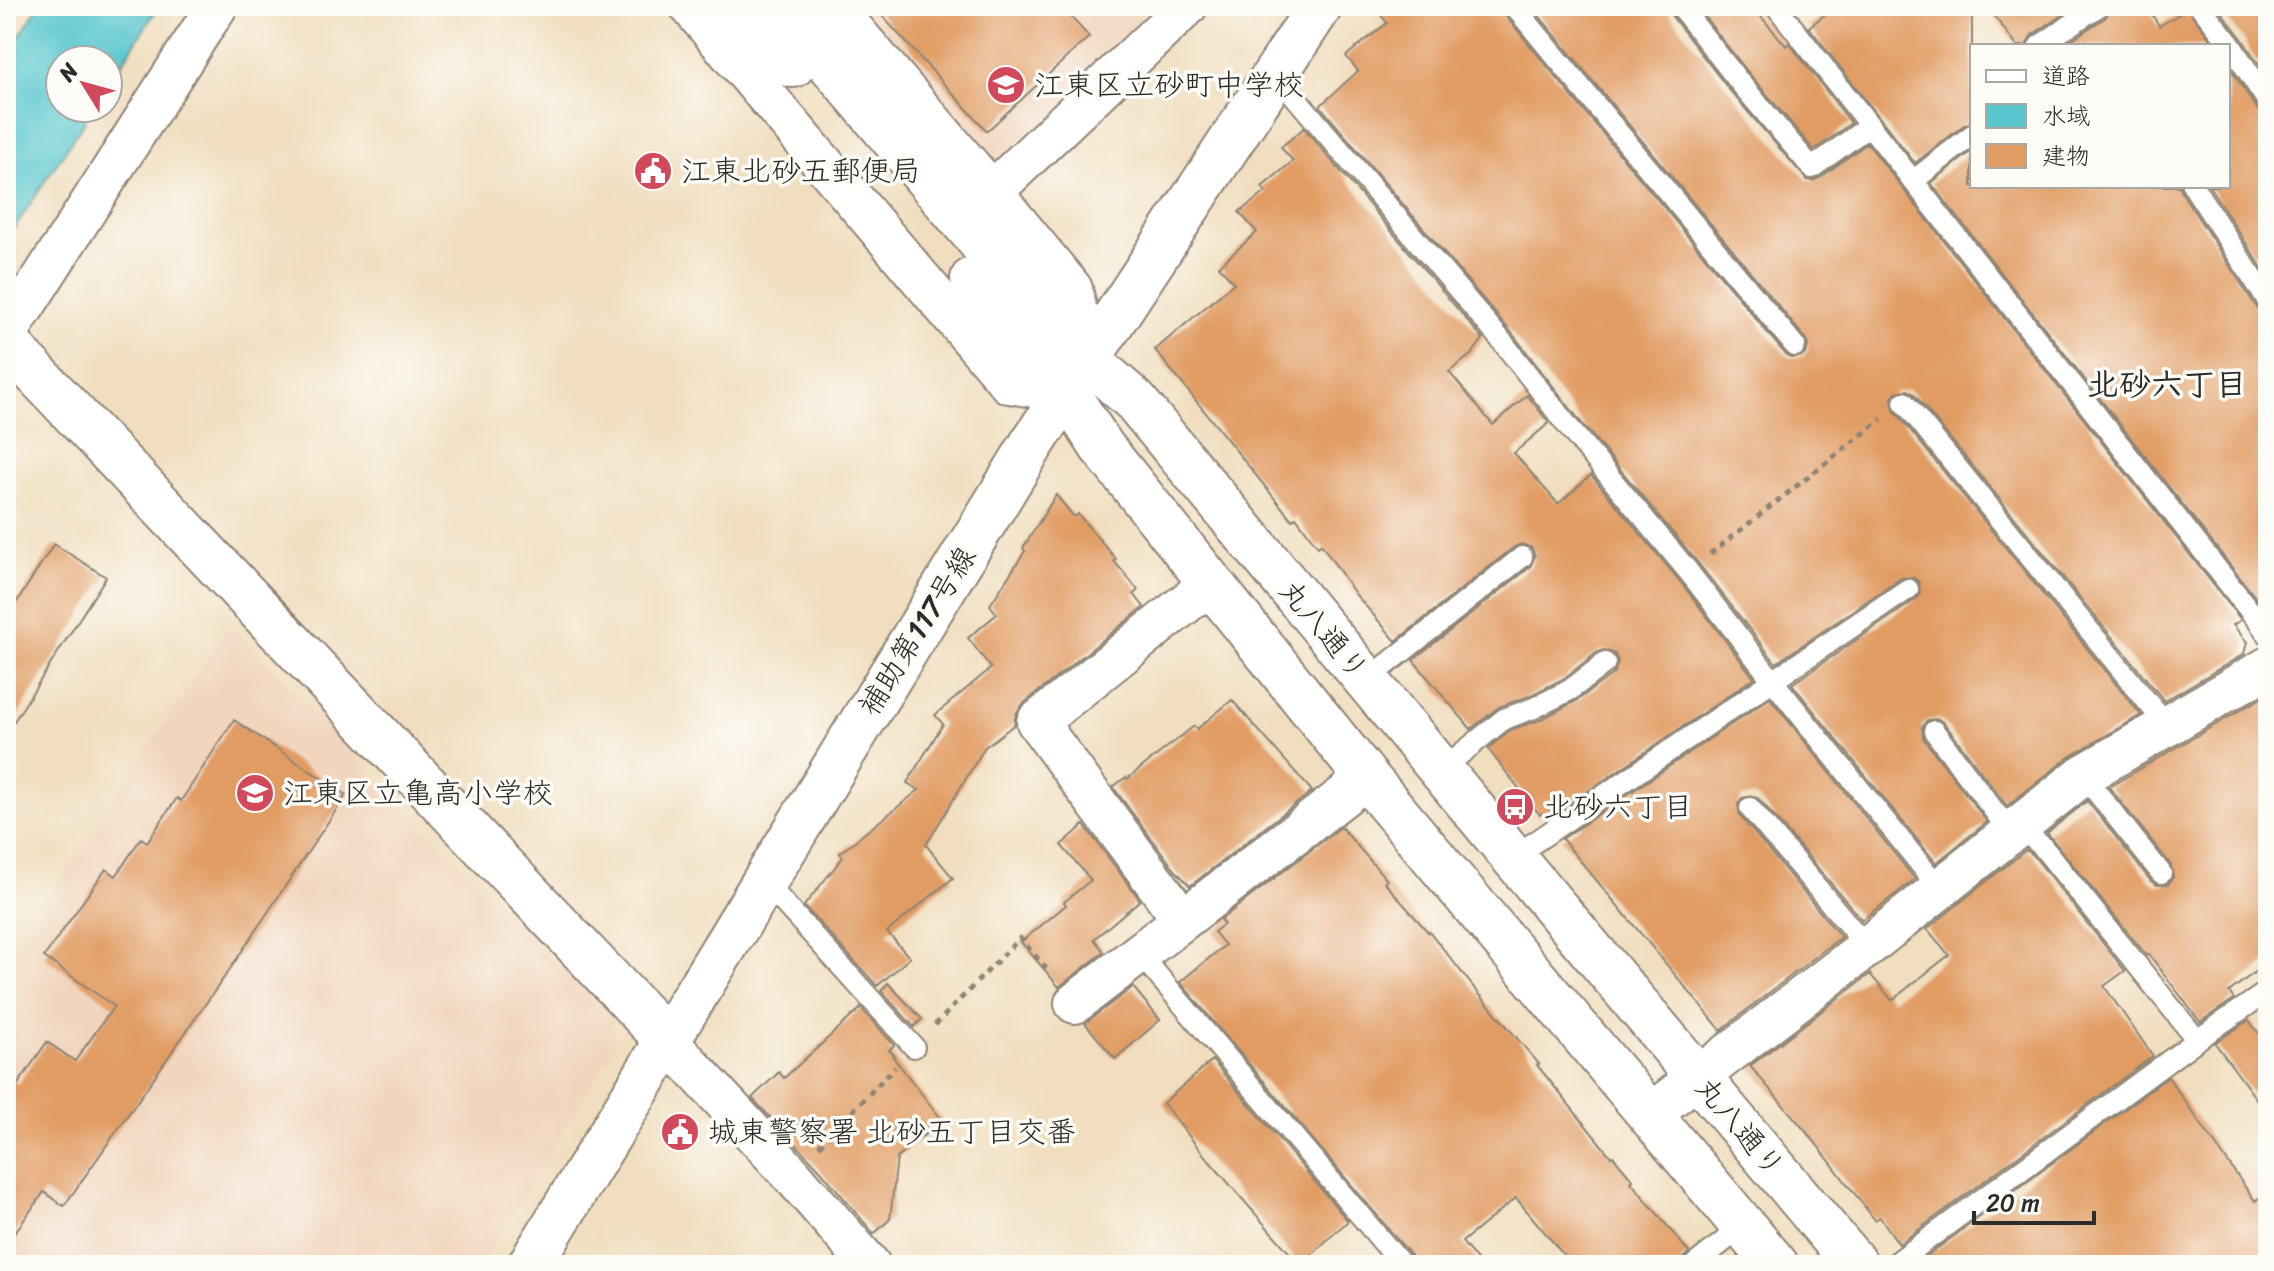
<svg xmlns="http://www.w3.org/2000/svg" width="2274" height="1271" viewBox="0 0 2274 1271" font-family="Sriracha,'Klee One',sans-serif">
  <rect width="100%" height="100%" fill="#fdfcf7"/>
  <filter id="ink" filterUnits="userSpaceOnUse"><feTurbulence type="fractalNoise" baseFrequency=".0125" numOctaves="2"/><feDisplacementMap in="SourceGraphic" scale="16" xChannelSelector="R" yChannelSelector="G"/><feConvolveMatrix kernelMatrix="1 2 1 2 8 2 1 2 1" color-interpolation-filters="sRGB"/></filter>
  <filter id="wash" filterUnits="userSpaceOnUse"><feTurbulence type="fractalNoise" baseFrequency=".006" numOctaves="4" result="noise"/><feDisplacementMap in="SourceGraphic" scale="32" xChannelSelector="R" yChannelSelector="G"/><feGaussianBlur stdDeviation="1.8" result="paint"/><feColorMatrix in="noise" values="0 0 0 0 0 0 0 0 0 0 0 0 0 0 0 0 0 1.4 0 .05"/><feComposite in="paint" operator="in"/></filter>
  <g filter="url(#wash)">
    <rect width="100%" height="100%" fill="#f1debf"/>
    <path fill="#f1d5bd" d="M861,6H1168L997,163Z
      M229,626L612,1020L616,1045L481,1265H6V961Z"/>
    <path fill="#5ac7cf" stroke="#42797d" stroke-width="2" d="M39,6H159L108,85V60H60V108H93L6,241V57Z"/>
    <g id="blocks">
      <path fill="#e19c64" d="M873,6H1061L1089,37L987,131Z
        M1374,6H1501L1504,14L1785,354L1791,358L1803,356L1807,351L1808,345L1805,338L1531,6H1667L1670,14L1731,92L1807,180L1813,181L1820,178L1867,143L2241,620L2233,625L2247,642L2244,654L2164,701L1914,394L1908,390L1896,392L1892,398L1894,410L2141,715L2069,757L2007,806L1944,723L1938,719L1927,720L1922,727L1923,738L1987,822L1936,863L1792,684L1915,600L1920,594L1919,582L1913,577L1901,578L1776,663L1698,563L1584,426L1511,332L1320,106L1358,71L1346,56L1387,23Z
        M1696,6H1752L1786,46L1789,43L1851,123L1814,150L1751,76Z
        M1836,6H1972V122L1964,125L1915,163L1809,27Z
        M1987,6H2076L2032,35L2026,46H2017Z
        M2112,6H2147L2159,26L2188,9L2215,46H2062L2106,17Z
        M2217,6H2268V78L2241,37Z
        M2228,65L2257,109L2268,115V277L2209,186H2228Z
        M1304,128L1483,339L1472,354L1449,372L1493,425L1527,395L1549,423L1514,453L1558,504L1591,475L1678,579L1754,678L1547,819L1542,813L1540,815L1488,749L1510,730L1540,720L1578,700L1614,673L1618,662L1615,654L1604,650L1598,652L1563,679L1529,696L1499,707L1471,729L1413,660L1530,567L1535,556L1532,548L1521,544L1514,547L1396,641L1356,595L1321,544L1318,547L1296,517L1292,520L1155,350L1234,283L1219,266L1257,232L1239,212L1266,192L1262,187L1293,161L1281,147Z
        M1972,151V186H2180L2182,193L2257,308L2268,314V604L2263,607L1931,183Z
        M1056,495L1074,517L1078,514L1116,559L1114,561L1138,590L1134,594L1144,607L1023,704L1016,714L1014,725L985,747L926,845L953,878L887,932L910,958L877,986L804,906L843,857L840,853L919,790L907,783L943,724L935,715L991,668L968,638L997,614L990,605L1025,551L1023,548Z
        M54,544L106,577L6,734V619Z
        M2268,694V962L2229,992L2234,999L2200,1022L2149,954L2147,956L2047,833L2087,801L2151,881L2157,885L2168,884L2173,877L2171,865L2109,787Z
        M1770,698L1915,879L1862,920L1760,800L1754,796L1742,798L1738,804L1740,816L1841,937L1721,1030L1562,839Z
        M1232,700L1312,791L1190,886L1175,870L1113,787L1126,777L1127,779L1194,726L1197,729Z
        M234,720L346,795L230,969L64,1206L44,1192L6,1245V1076L18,1084L47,1042L75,1061L114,1006L44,957L106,869L116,876L141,838L147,842L177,798L181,801Z
        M1084,825L1140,900L1094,939L1104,952L1059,987L1021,942L1066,905L1064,902L1091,880L1061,845Z
        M1341,827L1387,880L1384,882L1428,932L1429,931L1475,989L1539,1064L1537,1065L1611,1157L1613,1156L1633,1180L1631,1182L1689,1252L1682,1260L1681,1265H1572L1516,1198L1462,1242L1481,1265H1419L1180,982L1225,945L1214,932L1224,924L1220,920Z
        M2026,850L2033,855L2125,971L2104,986L2153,1056L1899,1244L1880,1217L1875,1220L1814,1141L1750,1066L1870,974L1892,1000L1949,955L1927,929Z
        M888,983L922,1019L914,1027L881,991Z
        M1133,987L1160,1020L1115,1059L1085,1023Z
        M861,1008L894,1045L889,1050L895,1056L893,1057L942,1120L897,1158L890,1219L874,1234L821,1171L752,1098L779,1072L784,1078Z
        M2249,1020L2268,1046V1115L2215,1043Z
        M1212,1060L1348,1221L1300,1265L1205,1156L1163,1103Z
        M2168,1077L2255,1201L2268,1191V1265H1915Z"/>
    </g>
  </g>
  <g filter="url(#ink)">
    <use href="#blocks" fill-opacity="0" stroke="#8e8475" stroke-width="2"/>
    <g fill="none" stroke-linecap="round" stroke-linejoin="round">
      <defs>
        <path id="lane" d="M1514,6L1795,346
          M1680,6L1741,84L1812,168L1869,126
          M1776,6L2268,634
          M2200,6L2230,44L2268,102
          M2039,46L2099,6
          M1275,73L1501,340L1574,434L1688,571L1773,681L1940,889
          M1913,181L1972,135
          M2193,186L2268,301
          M1904,402L2167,726
          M1366,681L1522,557
          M1934,731L1998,816L2018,827L2042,846L2197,1040
          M1441,770L1504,719L1534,708L1570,690L1605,663
          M2083,775L2161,873
          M1750,808L1867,947
          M1513,857L1908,589
          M764,881L914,1047
          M1139,953L1402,1265
          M1694,1265L1743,1226
          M1893,1265L2197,1040L2268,991"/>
        <path id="street" d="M690,6L1009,383L1066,392
          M833,6L992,192L1072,289L1087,359
          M992,192L1187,6
          M6,335L217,6
          M1183,920L1037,722L1210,584
          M1075,1003L1367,778
          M667,1040L792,1175L870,1265
          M1650,1114L1867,947L2083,775L2268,667"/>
        <path id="secondary" d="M742,6L793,65
          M781,6L1027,297L1087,359L1135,401L1513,857L1856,1265
          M973,279L1066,392L1102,447L1367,778L1776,1265
          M6,342L667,1040
          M530,1265L1032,444L1320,6"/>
      </defs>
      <use href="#lane" stroke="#8e8475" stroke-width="24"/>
      <use href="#street" stroke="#8e8475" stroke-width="44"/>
      <use href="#secondary" stroke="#8e8475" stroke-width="48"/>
      <path stroke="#8e8475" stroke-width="5" stroke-dasharray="6 6" stroke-linecap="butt" d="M6,25L18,6
        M1710,554L1882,419
        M935,1025L1020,938L1049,972
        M819,1146L895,1067"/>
      <use href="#lane" stroke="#fff" stroke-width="20"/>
      <use href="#street" stroke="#fff" stroke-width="40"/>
      <use href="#secondary" stroke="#fff" stroke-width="44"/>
    </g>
  </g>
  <defs>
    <symbol id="school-disc" viewBox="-11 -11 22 22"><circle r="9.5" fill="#d1495b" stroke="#fdfcf7"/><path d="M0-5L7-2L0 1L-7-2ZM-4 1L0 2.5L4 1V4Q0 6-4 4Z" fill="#fff"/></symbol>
    <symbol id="civic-disc" viewBox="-11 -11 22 22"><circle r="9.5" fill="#d1495b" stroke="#fdfcf7"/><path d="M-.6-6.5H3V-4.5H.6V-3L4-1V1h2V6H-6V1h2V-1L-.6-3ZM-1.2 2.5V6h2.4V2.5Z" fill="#fff"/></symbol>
    <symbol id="bus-disc" viewBox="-11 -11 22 22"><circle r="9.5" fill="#d1495b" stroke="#fdfcf7"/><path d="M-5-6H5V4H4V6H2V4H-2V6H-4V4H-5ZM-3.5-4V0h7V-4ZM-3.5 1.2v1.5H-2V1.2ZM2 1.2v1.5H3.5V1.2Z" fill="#fff"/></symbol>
  </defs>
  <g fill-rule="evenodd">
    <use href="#school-disc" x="984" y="63" width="44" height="44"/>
    <use href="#civic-disc" x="631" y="149" width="44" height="44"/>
    <use href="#school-disc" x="233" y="771" width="44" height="44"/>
    <use href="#bus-disc" x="1493" y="785" width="44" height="44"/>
    <use href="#civic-disc" x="658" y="1110" width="44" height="44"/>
  </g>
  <g text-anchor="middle" stroke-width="7" stroke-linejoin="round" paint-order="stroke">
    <g font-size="30" fill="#2b2b2b" stroke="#fdfcf7" text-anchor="start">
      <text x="1034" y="95">江東区立砂町中学校</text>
      <text x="681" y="181">江東北砂五郵便局</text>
      <text x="283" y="803">江東区立亀高小学校</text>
      <text x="1543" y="817">北砂六丁目</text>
      <text x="708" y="1142">城東警察署 北砂五丁目交番</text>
    </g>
    <g font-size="30" fill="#2b2b2b" stroke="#fdfcf7">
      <text transform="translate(1324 630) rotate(50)" y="10">丸八通り</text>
      <text transform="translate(917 631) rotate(-58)" y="10">補助第117号線</text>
      <text transform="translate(1740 1127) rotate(50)" y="10">丸八通り</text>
    </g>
    <g font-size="32" font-weight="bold" fill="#2b2b2b" stroke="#fdfcf7">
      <text x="2167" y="395">北砂六丁目</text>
    </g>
  </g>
  <rect width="2274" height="1271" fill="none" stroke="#fdfcf7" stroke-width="32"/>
  <rect x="1970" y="44" width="260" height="144" fill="#fdfcf7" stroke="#a9a8a5" stroke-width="2"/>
  <rect x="1986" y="70" width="40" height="12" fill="#ffffff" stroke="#a9a8a5" stroke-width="2"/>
  <text x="2042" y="84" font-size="24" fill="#2b2b2b">道路</text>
  <rect x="1986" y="104" width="40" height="24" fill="#5ac7cf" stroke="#a9a8a5" stroke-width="2"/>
  <text x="2042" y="124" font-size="24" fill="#2b2b2b">水域</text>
  <rect x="1986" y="144" width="40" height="24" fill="#e19c64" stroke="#a9a8a5" stroke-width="2"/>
  <text x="2042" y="164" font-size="24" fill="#2b2b2b">建物</text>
  <g transform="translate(84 84) rotate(307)"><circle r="38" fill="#fdfcf7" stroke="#a9a8a5" stroke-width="2"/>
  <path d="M0-6L14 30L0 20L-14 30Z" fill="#d1495b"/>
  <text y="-12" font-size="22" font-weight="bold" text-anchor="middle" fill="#2b2b2b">N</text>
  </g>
  <path d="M1974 1211v12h120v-12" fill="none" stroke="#2b2b2b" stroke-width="4"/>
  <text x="1986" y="1211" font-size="24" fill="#2b2b2b" stroke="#fdfcf7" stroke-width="6" paint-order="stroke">20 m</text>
</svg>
